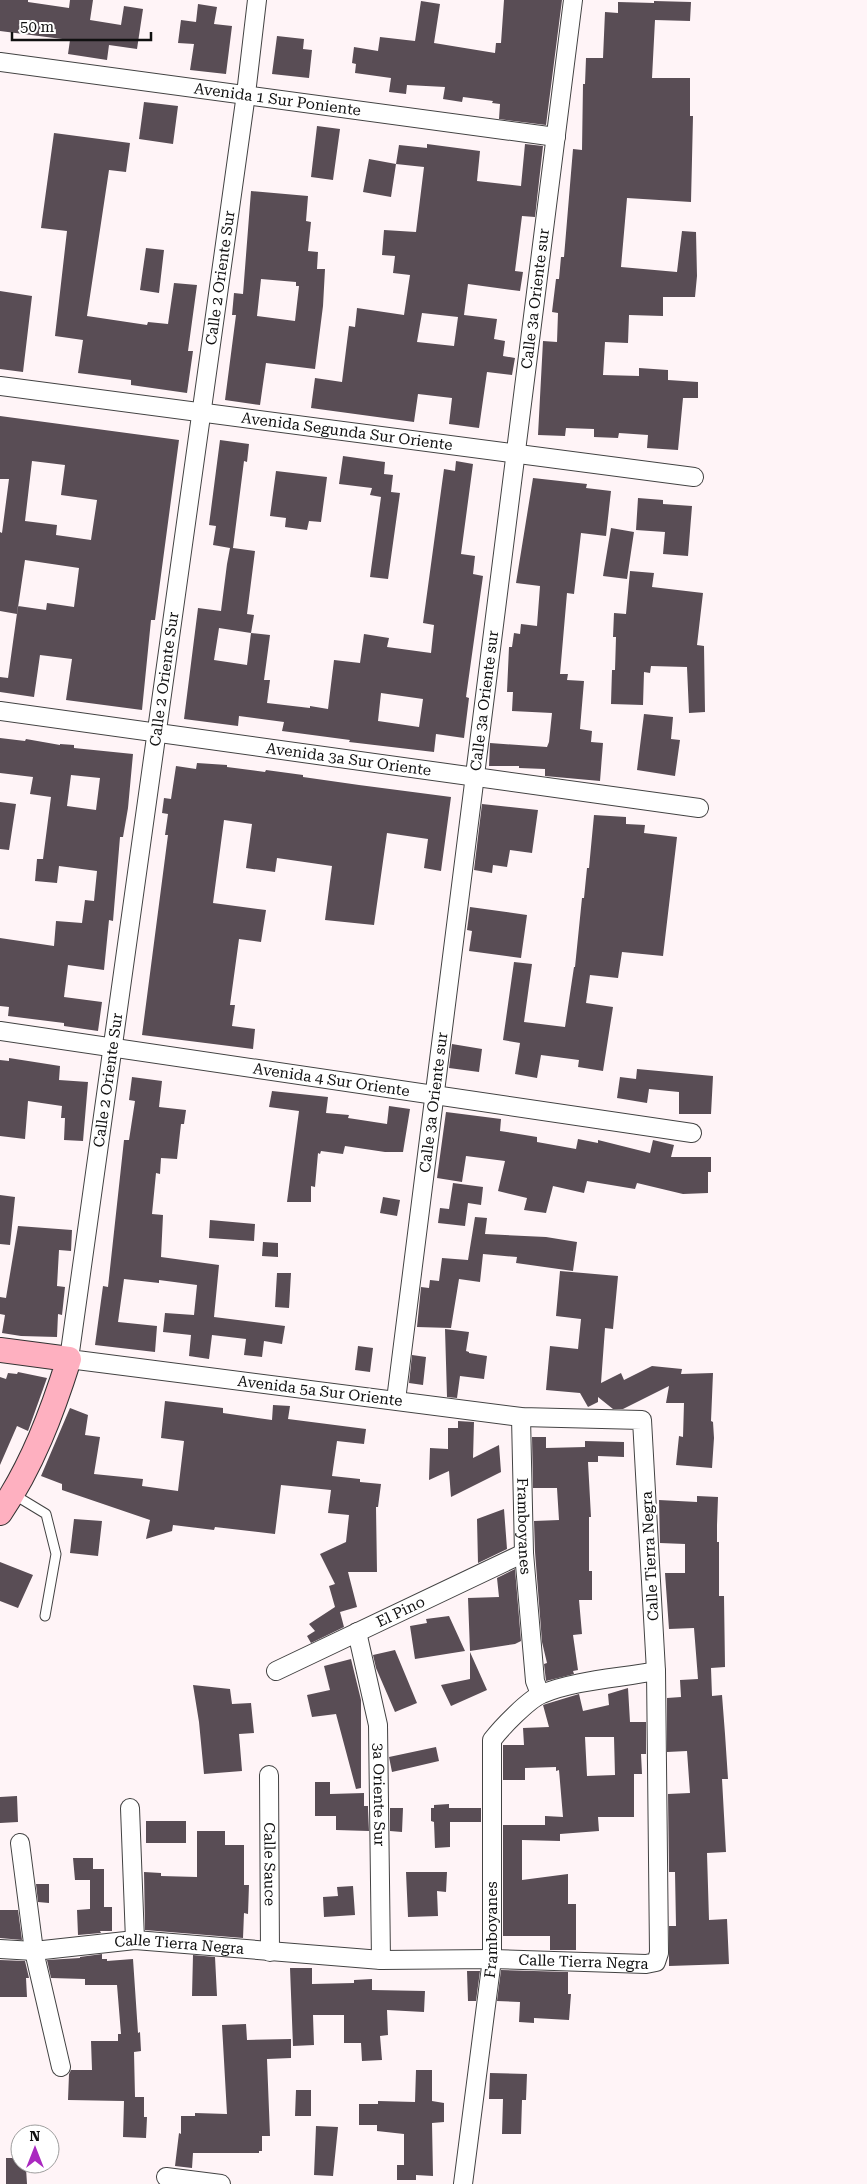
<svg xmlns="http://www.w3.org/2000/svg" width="867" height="2184" viewBox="0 0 867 2184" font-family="'Roboto Serif',serif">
  <rect width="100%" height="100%" fill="#fff4f7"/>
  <path fill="#594d55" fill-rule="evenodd" d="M0,0H28V2L69,8L70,0H93L90,20L121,25L124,6L143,9L137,49L109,45L107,60L68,54L70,40L0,31Z
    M504,0H562L546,125L499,119L500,104L492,103L493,101L463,97L462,102L443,99L445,87L407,85L406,94L389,92L391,78L355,73L356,64L352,63L354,47L378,51L380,37L415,41L421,1L440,4L434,43L495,53L496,43H501Z
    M654,1L691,2L690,21L655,20L652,78H690V116H693L691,202L627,198L621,267L677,272L682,231L696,232L697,276L695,297H663V316L629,315L628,343L605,342L603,375L639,376V368L668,370V380L698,382V398H683L678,450L647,448L648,435L619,433L618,438L594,437V429L566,428L565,436L538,435L543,341L557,342L558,313L552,312L556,279H559L561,257H564L573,149L582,150L583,84H585L586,58H603L605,12L618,13V2L654,3Z
    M198,4L217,7L214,24L232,26L226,74L190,70L194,44L178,43L181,20L196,22Z
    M277,36L304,39L303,49L312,50L309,78L272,74Z
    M144,102L178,106L173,144L139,139Z
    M317,126L340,129L333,180L311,177Z
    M54,133L130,143L126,172L109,170L87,316L147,325L148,322L168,324L174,283L197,285L188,351H193L187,393L131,385V380L78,373L83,340L55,336L67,231L41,228Z
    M427,144L480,151L477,181L521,186L525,144L543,146L535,217L522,216L515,271L523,272L520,291L468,284L464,315L497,319L494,339L505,341L503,356L515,358L512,375L487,372L479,428L449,424L452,398L418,394L414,422L311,408L315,378L342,382L349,326L355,327L357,308L404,315L410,275L393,273L395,256L382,255L384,230L416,232L424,167L396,164L399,145L427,148ZM422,313L458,317L454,346L417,342Z
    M369,159L396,164L391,197L363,192Z
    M251,191L308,196L306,221L311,222L308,251L318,252L317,269H325L323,306L315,369L266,363L260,405L225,400L236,315H232L234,293L243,294ZM261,279L296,282V286H299L295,321L257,316Z
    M146,248L164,250L159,293L140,290Z
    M0,291L32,296L23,372L0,369Z
    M0,416L179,440L155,620H151L142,710L66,700L72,659L40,655L34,697L0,692V677L8,678L18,606L46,610L47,603L74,607L79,568L25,560L17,614L0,611V532L2,533L9,479H0ZM32,461L65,465L61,495L97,500L91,540L56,535L57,525L25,521Z
    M220,440L249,444L247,462L244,461L233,548L255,551L247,614L254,615L251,633L270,635L264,680H270L267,703L310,708V706L328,709L334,660L360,663L364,634L389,638L387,647L431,653L434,625L423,623L444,469L455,471L456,461L473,464L461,554L475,556L473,574L483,576L466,697L469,698L464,738L436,734L434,752L349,742L350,740L282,731L284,722L239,716L238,726L184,719L198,608L221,611L227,564L230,548L213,545L216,526L209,525ZM219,628L251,633L247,665L214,660ZM381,693L423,699L419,727L378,721Z
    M343,456L385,462L384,474L393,475L391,492L400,493L388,579L370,577L381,497L370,495L372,488L339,484Z
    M276,471L327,477L321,522L309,521L307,530L285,527L286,518L270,516Z
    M533,478L587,484L586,488L611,491L606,536L581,533L574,594L567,593L560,674H568L567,680L584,681L580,729L592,731L591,742L603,743L600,781L545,776V769L519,768V766H489L490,743L547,747L549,742L552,713L512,711L513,692H507L509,647H512L514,633L520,634L521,624L537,626L540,586L516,583Z
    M638,498L663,500V504L692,506L688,556L663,554L665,532L636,530Z
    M611,528L634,532L627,579L603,576Z
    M630,571L654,573L652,587L703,593L697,645L704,646L705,712L689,713L687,667L651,666L650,673L644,672L643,705L611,704L612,670H615L616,637H613L614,613L626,614Z
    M644,714L673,717L671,739L680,740L675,776L637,770Z
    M0,738L25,741L26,739L60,745V744L74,745V748L133,754L128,808L123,837H120L113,921L109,920L104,970L68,965L64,997L102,1002L98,1031L64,1026V1023L8,1016L9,1007L0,1006V938L54,946L56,921L82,923L85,900L94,901L97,871L59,866L57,883L35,881L37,859H43L51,797L30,794L33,777L0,773ZM71,775L100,778L96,810L67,806Z
    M197,763L227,765V767L265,772L266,770L303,775V777L359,785L451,797L441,871L424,868L428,839L387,833L374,925L325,920L332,866L277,858L275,872L246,868L252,824L224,820L213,903L266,910L261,942L239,939L230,1005H235L232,1026L255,1029L253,1049L142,1035L168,835H165L168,814L162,813L164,798L171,799L176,766L196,769Z
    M0,802L16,804L9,850L0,849Z
    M482,804L538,810L532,853L510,850L507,867L493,865L492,873L474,870Z
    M594,815L626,817V824L645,825L644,833L677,837L663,956L622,952L618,978L590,975L586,1003L613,1007L603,1071L578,1067L579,1060L541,1055L537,1078L515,1074L520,1043L503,1040L514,962L532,964L524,1022L565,1027L574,967H575L582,898H584L587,868H589Z
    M470,907L527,915L521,958L469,951L472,931L467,930Z
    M452,1044L482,1049L479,1072L449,1068Z
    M9,1058L60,1066L59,1080L88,1082L83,1141L64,1140L65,1118H61L62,1106L28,1101L25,1139L0,1136V1060L9,1061Z
    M637,1069L713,1076L711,1114H679V1092L649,1089L647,1103L617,1098L620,1077L636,1079Z
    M132,1077L162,1081L159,1107L186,1110L184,1124H181L177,1159L161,1158L160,1174L156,1173L152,1214L163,1215L161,1257L219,1265L214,1317L285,1326L282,1344L264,1341L262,1357L244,1355L246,1339L212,1335L209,1359L189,1356L191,1335L163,1332L165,1313L194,1315L197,1285L159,1280V1283L124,1279L118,1322L157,1326L155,1352L95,1345L103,1286L108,1287L124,1140H129L135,1101L129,1100Z
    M272,1091L328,1097L326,1113L349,1115L348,1118L387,1124L389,1106L410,1109L403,1152H385L345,1146L343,1154L321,1151L320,1154L318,1153L315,1187L311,1186V1202H287L299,1111L269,1107Z
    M446,1112L501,1119L500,1131L537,1137V1142L576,1149L578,1139L598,1143V1140L650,1153L653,1140L674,1145L671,1157H711V1172H708V1193L683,1194L637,1183L635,1189L587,1181L584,1193L553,1186L546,1213L524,1210L527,1198L498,1191L505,1161L466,1156L462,1182L437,1178Z
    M453,1183L483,1187L481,1205L468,1203L465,1226L438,1223L440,1208L449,1209Z
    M0,1195L15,1197L10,1245L0,1244Z
    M383,1197L400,1200L397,1216L380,1213Z
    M475,1217L487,1218L485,1234L546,1237L577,1242L573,1271L516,1263L517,1257L483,1254L480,1282L459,1279L451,1328L417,1327L421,1287L429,1288L430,1280L439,1281L442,1258L468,1260Z
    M210,1220L255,1224L254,1241L209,1238Z
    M18,1226L72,1230L71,1251L59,1250L57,1286L65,1287L62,1315L58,1314L57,1337L21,1336L2,1333L5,1315L0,1314V1297L6,1298Z
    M263,1242L278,1243V1257L262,1256Z
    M560,1271L618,1276L613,1329L605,1328L601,1383L621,1373L624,1380L652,1366L682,1369L681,1374L713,1373L711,1421L713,1422L714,1438L712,1468L676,1465L679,1436L683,1437L684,1403H666L669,1386L623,1409H613L598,1397V1402L588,1407L580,1393L546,1390L550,1346L578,1349L581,1319L556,1316Z
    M277,1273H291L289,1308L275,1307Z
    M445,1329L469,1332L466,1351L469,1352V1353L487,1356L484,1379L460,1376L457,1398L447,1397Z
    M358,1346L373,1348L370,1372L355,1370Z
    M412,1355L426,1357L423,1385L409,1383Z
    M18,1372L47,1378L28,1431L17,1426L0,1465V1377L6,1379L8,1373L17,1374Z
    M165,1401L223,1408V1413L272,1420L273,1405L290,1406L288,1419L366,1429L364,1444L337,1441L332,1476L360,1479V1482L381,1484L378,1507H376L377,1572H348L357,1607L340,1612L344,1627L311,1643L307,1636L315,1631L309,1624L335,1607L329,1586L335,1584L320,1554L346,1542L349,1515L328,1513L331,1490L281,1485L275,1534L215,1527L214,1530L173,1525L172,1531L146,1539L150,1520L62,1490V1484L41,1476L70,1408L88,1415L85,1435L100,1437L94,1474L143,1479L142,1486L178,1491L184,1441L161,1438Z
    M458,1421L474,1422L473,1458L499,1445L501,1472L451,1497L449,1471L429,1480L430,1448L448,1449V1428H458Z
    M532,1437H546V1448L585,1447V1441L624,1442V1457L598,1456V1462H588L591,1517H589V1571H592V1600H579L582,1634L573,1635L578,1670L573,1671L574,1674L546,1681L544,1664L547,1663L542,1642L535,1552L534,1521L559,1520L557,1488H533Z
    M697,1496L718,1497L717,1525V1542H719V1596H724L725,1667L711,1668L712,1696L722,1695L725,1734L728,1779H722L726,1852L707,1853L709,1920L727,1919L729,1964L669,1966V1926H676L675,1872H669L668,1794L690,1793L687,1751L667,1752V1698L681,1697L680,1680L698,1679L694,1628L669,1629L665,1573H685V1544L660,1543L659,1500L697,1502Z
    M504,1509L507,1549L478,1563L477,1519Z
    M74,1519L102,1521L98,1556L70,1553Z
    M0,1562L33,1575L18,1608L0,1601Z
    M515,1569L521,1641L515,1644L470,1651L468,1598L499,1597L497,1578Z
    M449,1616L465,1651L415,1659L410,1626L427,1623L426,1619Z
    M395,1650L417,1703L395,1712L376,1668L373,1655Z
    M470,1652L487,1690L451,1706L441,1685L470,1679Z
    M351,1659L361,1700V1788L356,1789L336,1714L312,1717L307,1695L330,1690L324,1666Z
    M193,1685L230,1689L232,1704L251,1703L254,1733L239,1734L242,1771L204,1774L199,1722Z
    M628,1688L630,1722H646V1754H641L642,1774H634V1817H598L599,1831L560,1834V1841L522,1840V1880L568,1874V1904H576V1950H550V1936H503V1825H545V1816L563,1817L559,1770L556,1771V1767L525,1768V1780H503V1745H524L523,1728L549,1727L543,1705L546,1704L579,1694L583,1711L609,1705L608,1694ZM585,1737H614L615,1775L587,1776Z
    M436,1747L439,1761L392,1772L389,1757Z
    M315,1782H330V1794L364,1793V1806H368V1809L369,1831L336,1830V1816H315Z
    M17,1796L18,1822L0,1823V1797Z
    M449,1804V1808H481V1822H450V1847L435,1848L434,1822L431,1821V1808H434V1805Z
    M390,1808H403L402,1832L390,1831Z
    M146,1821H186V1843H146Z
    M197,1831H225V1845H244V1885H249L248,1914L244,1913L243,1938L145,1930L144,1872L161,1873V1876L197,1877Z
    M73,1858H93V1869H104V1907H112V1931H100L101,1933L78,1935L77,1910L90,1909V1880H75Z
    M406,1872H447L446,1892L437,1891L438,1916L408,1917Z
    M36,1884H49V1903L38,1902Z
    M353,1886L355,1915L324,1917L323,1897L338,1896L337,1887Z
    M0,1910H18L22,1940L0,1938Z
    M102,1954V1959H107V1961L133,1959L138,2033L140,2032L141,2051L134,2052L135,2097H144V2117H147L146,2138L123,2137L124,2101L68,2100L69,2074L71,2070H92L91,2041H118V2034H121L117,1985H85V1979L51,1978L47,1960L80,1958V1957Z
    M193,1955L215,1957L217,1996H192Z
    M0,1960L25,1961L29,1978H26L27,1997H0Z
    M290,1968H312V1984L354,1983V1980L372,1979V1990L425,1991L424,2012L387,2010L388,2035L380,2036L382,2060L362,2061L361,2043H344V2015H313L314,2045L293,2046Z
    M501,1970L568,1972V1994H571L569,2020L534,2018V2023L519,2022L520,2002L497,2001Z
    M467,1971H480L476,2001H468Z
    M246,2024L247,2040L291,2039V2058L267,2059L270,2136H262V2151H259V2153H193L192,2168L175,2166L179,2133L181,2134V2116H195V2113L227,2114L222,2025Z
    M416,2070H432V2101L444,2103V2122L432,2123L433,2176L416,2175V2180H397V2165H404V2134L377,2131V2125H359V2104H378V2101L415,2102Z
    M490,2073L527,2074L526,2100H522L521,2134H502L503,2099H489Z
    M296,2090H311V2116H295Z
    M316,2126L338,2127L333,2176L314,2175Z
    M6,2158H20V2164H23V2168H26L27,2184H6Z"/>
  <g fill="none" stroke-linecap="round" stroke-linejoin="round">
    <defs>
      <path id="lane" d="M13,1494L46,1514L56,1554L45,1616"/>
      <g id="street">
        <path id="s1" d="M0,62L556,137"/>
        <path id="s2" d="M0,386L694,477"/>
        <path id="s3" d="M0,711L699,808"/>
        <path id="s4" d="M0,1031L692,1133"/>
        <path id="s5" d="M396,1400L573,0"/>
        <path id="s6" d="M521,1417L524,1553L535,1681L540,1694"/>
        <path id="s7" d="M357,1632L378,1725L381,1960"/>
        <path id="s8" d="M276,1671L524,1553"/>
        <path id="s9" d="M269,1775L270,1952"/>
        <path d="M130,1808L135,1940"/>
        <path d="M20,1843L34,1951L61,2067"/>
        <path id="s10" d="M0,1949L34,1951L135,1940L381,1960L492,1959L646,1964L656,1962L659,1953L656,1671L642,1420L521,1417L69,1359L246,94L257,0"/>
        <path d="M166,2177L221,2184"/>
        <path id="s11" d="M463,2184L492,1959V1740C501,1728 529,1699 542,1694C575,1680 621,1678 656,1671"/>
      </g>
      <path id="secondary" d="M0,1350L69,1359C52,1413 32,1466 0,1513"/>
    </defs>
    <use href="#lane" stroke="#434343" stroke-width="11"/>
    <use href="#street" stroke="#434343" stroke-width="20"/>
    <use href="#secondary" stroke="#323232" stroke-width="26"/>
    <use href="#lane" stroke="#fff" stroke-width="9"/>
    <use href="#street" stroke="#fff" stroke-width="18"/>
    <use href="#secondary" stroke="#feb0c0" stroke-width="24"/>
  </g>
  <g text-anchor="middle" stroke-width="5" stroke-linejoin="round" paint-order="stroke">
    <g font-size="15" fill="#101010" stroke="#fff">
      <text dy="5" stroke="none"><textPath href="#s1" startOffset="280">Avenida 1 Sur Poniente</textPath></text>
      <text dy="5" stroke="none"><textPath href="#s10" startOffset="2869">Calle 2 Oriente Sur</textPath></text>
      <text dy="5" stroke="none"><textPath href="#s5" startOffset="1110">Calle 3a Oriente sur</textPath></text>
      <text dy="5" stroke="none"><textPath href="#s2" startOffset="350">Avenida Segunda Sur Oriente</textPath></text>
      <text dy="5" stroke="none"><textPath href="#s10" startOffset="2464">Calle 2 Oriente Sur</textPath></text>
      <text dy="5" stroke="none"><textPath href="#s5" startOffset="705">Calle 3a Oriente sur</textPath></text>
      <text dy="5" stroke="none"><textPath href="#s3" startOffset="352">Avenida 3a Sur Oriente</textPath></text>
      <text dy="5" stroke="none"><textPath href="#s4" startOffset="335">Avenida 4 Sur Oriente</textPath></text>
      <text dy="5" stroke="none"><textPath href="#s10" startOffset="2059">Calle 2 Oriente Sur</textPath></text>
      <text dy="5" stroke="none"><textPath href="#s5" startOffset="300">Calle 3a Oriente sur</textPath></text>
      <text transform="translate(320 1391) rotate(7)" y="5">Avenida 5a Sur Oriente</text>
      <text dy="5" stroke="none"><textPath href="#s6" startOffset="109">Framboyanes</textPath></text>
      <text transform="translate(650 1556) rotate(-93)" y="5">Calle Tierra Negra</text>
      <text dy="5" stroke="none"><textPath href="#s8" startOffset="138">El Pino</textPath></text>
      <text dy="5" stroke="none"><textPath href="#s7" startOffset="165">3a Oriente Sur</textPath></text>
      <text dy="5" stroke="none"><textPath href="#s9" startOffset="89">Calle Sauce</textPath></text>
      <text dy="5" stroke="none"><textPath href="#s11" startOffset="256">Framboyanes</textPath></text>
      <text dy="5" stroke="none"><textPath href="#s10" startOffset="180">Calle Tierra Negra</textPath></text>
      <text dy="5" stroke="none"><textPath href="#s10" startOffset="585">Calle Tierra Negra</textPath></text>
    </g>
  </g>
  <g transform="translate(35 2149)"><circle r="24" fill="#ffffff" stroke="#9f9f9f"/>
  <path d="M0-4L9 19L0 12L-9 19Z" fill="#aa28c0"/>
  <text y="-8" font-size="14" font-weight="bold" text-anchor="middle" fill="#101010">N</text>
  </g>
  <path d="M12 32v8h139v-8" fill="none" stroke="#101010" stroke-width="2.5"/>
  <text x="20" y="32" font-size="15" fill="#101010" stroke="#ffffff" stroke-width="4" paint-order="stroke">50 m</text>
</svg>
